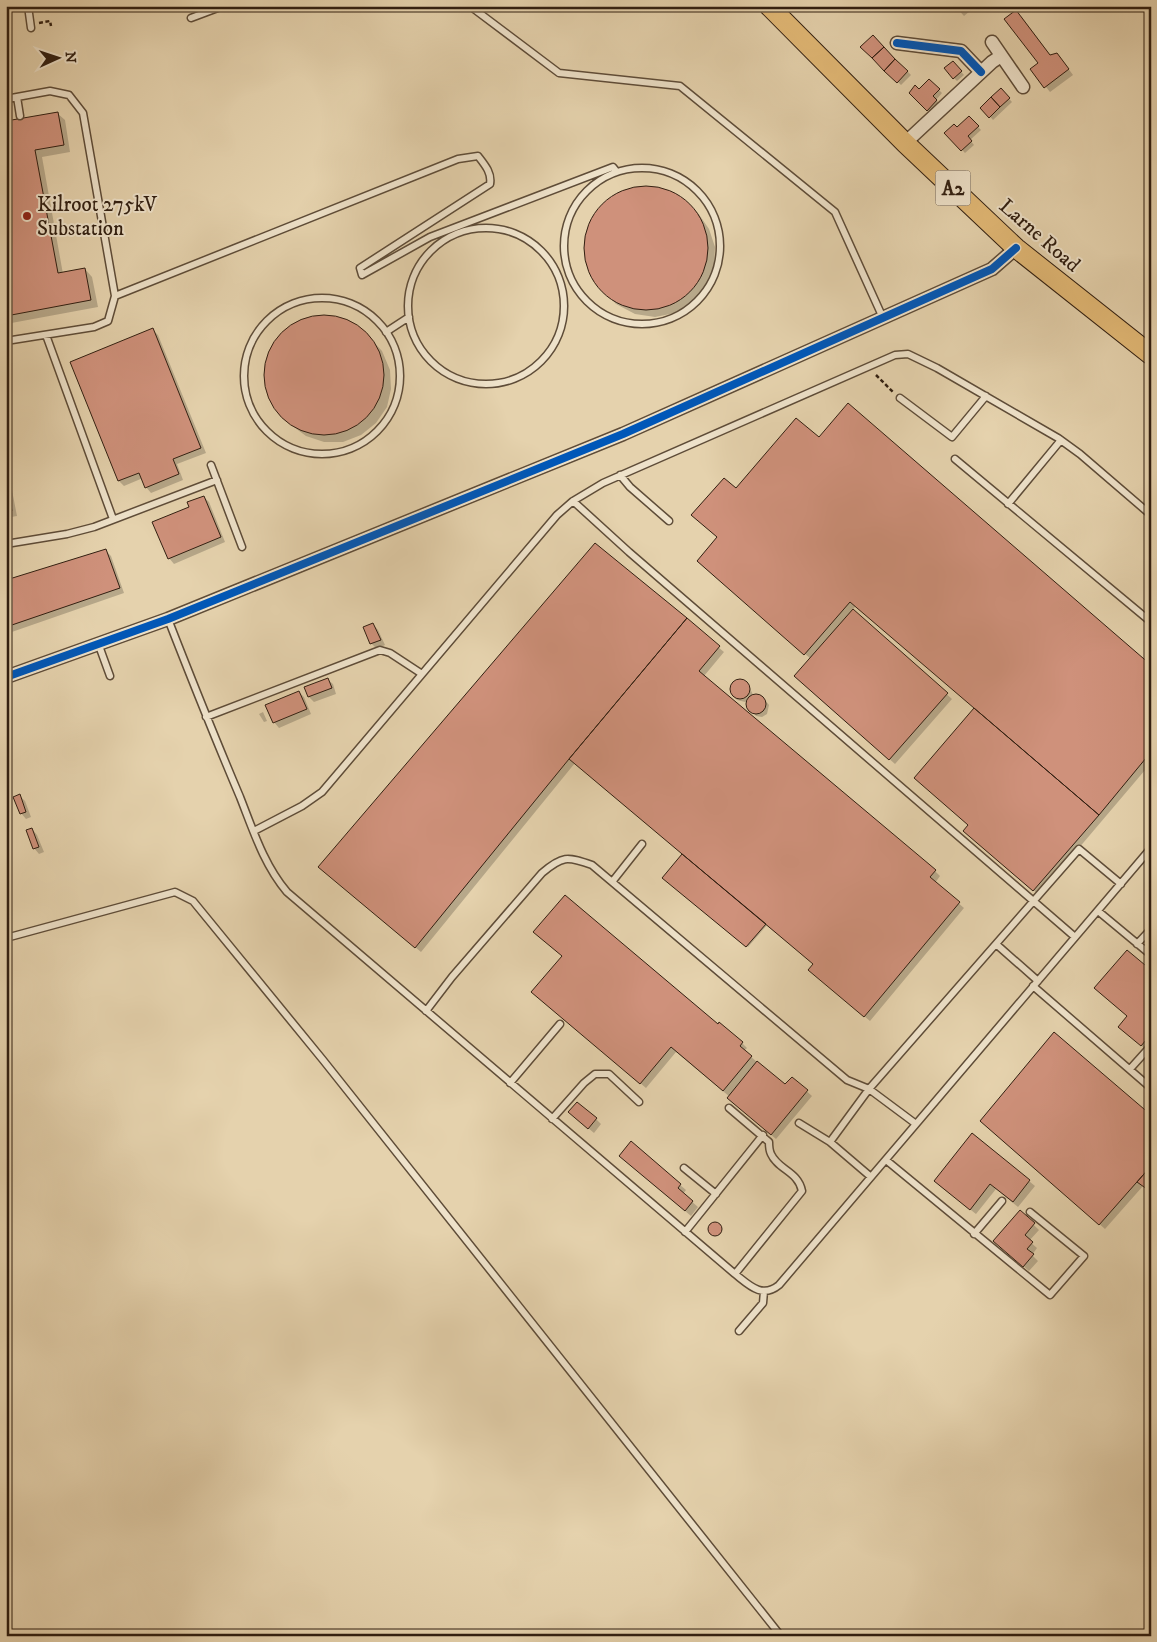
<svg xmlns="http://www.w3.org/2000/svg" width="1157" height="1642" viewBox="0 0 1157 1642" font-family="'IM FELL DW Pica',serif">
  <rect width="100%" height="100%" fill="#e5d2ad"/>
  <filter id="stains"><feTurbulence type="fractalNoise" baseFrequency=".004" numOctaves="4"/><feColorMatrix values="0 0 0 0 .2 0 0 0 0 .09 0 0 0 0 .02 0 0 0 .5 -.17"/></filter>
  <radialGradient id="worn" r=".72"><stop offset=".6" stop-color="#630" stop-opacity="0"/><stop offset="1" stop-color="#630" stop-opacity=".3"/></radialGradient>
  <path fill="#0003" d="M955,6H976L964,16Z
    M1021,16L1051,56L1062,60L1073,75L1050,92L1032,69L1039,63Z
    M873,36L911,75L901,85L862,47Z
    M956,66L964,75L957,81L954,78Z
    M929,80L942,93L936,100L940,104L931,113L910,93L919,91Z
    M1001,90L1012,102L993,120L982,108Z
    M57,113L65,120L70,152L42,157L63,274L85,269L92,277L98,307L6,324V123Z
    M969,117L981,130L970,140L974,145L965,153L946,133L957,129Z
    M656,187L674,193L698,213L709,229L715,247L714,268L707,287L693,303L675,313L655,317L635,314L616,304L595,280L587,261L586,240L591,222L602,206L618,194L636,188Z
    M324,316L343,319L361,328L382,351L390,370L391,389L387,407L376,423L361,435L343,442H324L306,436L291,425L271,402L266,384V364L273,345L286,329L304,319Z
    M153,330L158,335L206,453L177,464L183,480L151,493L146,487L143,478L124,486L119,481Z
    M819,439L1151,666V763L1039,895L970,836L975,708L856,606L852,610L952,699L895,764L801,681L811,659L703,566L719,538L736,490Z
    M6,476L10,480L17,516L6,518Z
    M204,497L209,502L225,542L174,564L169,558Z
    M595,545L724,652L704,676L935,871L940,876L935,883L964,908L870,1021L815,975L814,964L767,925L748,947L664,879L663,878L683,854L575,763L421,952L325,872Z
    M106,551L111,556L124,593L6,634V582Z
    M373,624L378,630L385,645L377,649L371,643Z
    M327,679L333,684L336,694L314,702L309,697L306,687Z
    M739,680L745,682L749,686L753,695L756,694L762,696L765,700L769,705L767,714L762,717L756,716L747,705L748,701L745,702L737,700L733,696L730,691L732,685Z
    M299,692L304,697L311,714L279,728L274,722Z
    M263,712L267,721L264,722L259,714Z
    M20,796L25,801L31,817L26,819L21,813Z
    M32,829L37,835L44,852L39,854L34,848Z
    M1151,972V1050L1149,1052L1127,1034L1128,1016Z
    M538,997L718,1026L742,1043L747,1048L744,1051L786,1086L792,1078L812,1096L776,1139L734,1103L730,1097L676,1052L646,1088Z
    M575,1117L596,1119L601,1124L594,1133Z
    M1151,1117V1192L1143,1186L1105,1229L987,1126Z
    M972,1135L1035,1186L1018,1207L996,1189L976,1214L940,1186Z
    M631,1143L686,1190L683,1194L698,1207L691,1216L626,1161Z
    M1020,1212L1039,1230L1029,1241L1037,1248L1032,1255L1038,1261L1029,1271L1000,1246Z
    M710 1230a6 6 0 1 1 12 0a6 6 0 1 1-12 0Z"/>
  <path fill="#cf917b" stroke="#311f11" d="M1016,10L1050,55L1057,53L1069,69L1044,88L1030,69L1038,63L1004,19Z
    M873,35L884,47L872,58L860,47Z
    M884,47L895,59L884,71L872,58Z
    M895,59L908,71L897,83L884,71Z
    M953,61L962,71L953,79L944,68Z
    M929,79L940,89L933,96L937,100L927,111L909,93L915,85L919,89Z
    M1001,88L1010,98L1000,107L991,97Z
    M991,97L1000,107L989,118L980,108Z
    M58,112L64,145L35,150L58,273L85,268L91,300L6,316V121Z
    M969,116L979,126L968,136L972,141L961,151L944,133L954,124L957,127Z
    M584 248a62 62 0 1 1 124 0a62 62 0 1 1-124 0Z
    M264 375a60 60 0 1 1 120 0a60 60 0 1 1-120 0Z
    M153,328L201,448L173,459L179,474L145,488L139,473L118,481L70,362Z
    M848,403L1151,665V752L1099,815L850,602L804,655L697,561L717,537L691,515L724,478L736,488L796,418L819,437Z
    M6,479L12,511L6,512Z
    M204,496L221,537L168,559L152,522L189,507L187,502Z
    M595,543L687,618L569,759L415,948L318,867Z
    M106,549L120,588L6,627V580Z
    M853,609L948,693L889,760L794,676Z
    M687,618L720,646L699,671L936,870L930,877L960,902L864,1017L808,970L813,964L569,759Z
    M373,623L381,640L370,644L363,627Z
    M328,678L332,688L308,697L304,687Z
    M730 689a10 10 0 1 1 20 0a10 10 0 1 1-20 0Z
    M299,691L307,709L273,723L265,705Z
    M746 704a10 10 0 1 1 20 0a10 10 0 1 1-20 0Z
    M974,708L1099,815L1033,891L963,831L968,825L914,778Z
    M20,794L26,812L20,814L13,797Z
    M32,828L39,847L33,849L26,830Z
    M682,854L766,924L746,947L662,878Z
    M565,895L718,1024L719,1022L743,1042L740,1046L752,1056L723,1091L671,1047L640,1084L531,992L562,956L533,932Z
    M1127,950L1151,970V1034L1141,1046L1118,1027L1127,1016L1094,988Z
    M1054,1032L1151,1115V1166L1099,1225L980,1121Z
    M757,1061L785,1084L792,1077L808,1090L771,1135L727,1098Z
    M577,1102L597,1118L588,1129L568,1112Z
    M972,1133L1030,1180L1013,1202L990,1184L970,1210L934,1181Z
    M631,1141L681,1184L678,1188L693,1201L685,1211L619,1156Z
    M1151,1166V1192L1137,1182Z
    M1020,1210L1035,1223L1025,1235L1033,1242L1027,1249L1034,1254L1023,1267L993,1241Z
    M708 1229a7 7 0 1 1 14 0a7 7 0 1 1-14 0Z"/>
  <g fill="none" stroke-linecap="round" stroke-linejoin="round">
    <defs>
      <path id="lane" d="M28,6L31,28
        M470,6L559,73L680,86L835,212L883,318
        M191,18L223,6
        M17,97L20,116
        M6,99L50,91L69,95L83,113L115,296L108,321L94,327L6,341
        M564 246a78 78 0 1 1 156 0a78 78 0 1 1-156 0Z
        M408 306a78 78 0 1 1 156 0a78 78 0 1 1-156 0Z
        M115,296L458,159L478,156C485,165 492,173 490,184L360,268L362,275L430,237L613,167L617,172
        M244 376a78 78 0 1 1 156 0a78 78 0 1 1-156 0Z
        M386,332L409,317
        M46,335L113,519
        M900,398L952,437L986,396
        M955,459L1151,622
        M211,465L242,547
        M620,475L630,487L669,521
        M573,501L629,552L1075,937
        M1008,504L1061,440
        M6,544L67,534L94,527L217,480
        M168,619C191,678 215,738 240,797C253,830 264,865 287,892L735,1274C749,1285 762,1299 779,1285L1151,848
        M98,643L110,676
        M206,717L380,650L390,653L422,674
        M254,831L302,806L322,792L557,515L573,501L603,483L895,355L908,354L937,368L1058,438L1080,454L1151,515
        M612,882L642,844
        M1098,911L1151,955
        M6,938L175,892L193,901L323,1060L781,1636
        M996,944L1038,981
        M1137,944L1151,929
        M1033,986L1151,1088
        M426,1011L452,977L542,873C562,856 567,856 592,865L847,1080L869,1089L916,1124
        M1130,1069L1148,1049L1151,1052
        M510,1083L560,1024
        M729,1108L769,1142C769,1145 769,1150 771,1154C778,1170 798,1171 802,1191L735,1274
        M552,1119L584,1083L595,1074H609L639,1102
        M799,1123L830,1142L871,1177
        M830,1142L869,1089L1079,849L1121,884
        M886,1160L1050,1295L1084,1256L1030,1212
        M684,1168L716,1194
        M685,1232L763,1135
        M974,1234L1002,1201
        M739,1331L763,1303L764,1291"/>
      <path id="street" d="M992,42L1023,87
        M897,43L961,51L981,72
        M905,143L992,62L1001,56
        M6,677L168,619L623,434L992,269L1016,248"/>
      <path id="primary" d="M769,6L905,143L1016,248L1151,355"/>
    </defs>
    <use href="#lane" stroke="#5e4c38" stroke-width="9"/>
    <use href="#street" stroke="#5e4c38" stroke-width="15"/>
    <use href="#primary" stroke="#311f11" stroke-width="21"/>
    <path stroke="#311f11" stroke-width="2.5" stroke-dasharray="4 2.5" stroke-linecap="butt" d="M103,6L104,10
      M162,6L163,11L172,10
      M39,23L50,21L51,26
      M876,375L893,392"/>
    <use href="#lane" stroke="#eee2ca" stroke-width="6"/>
    <use href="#street" stroke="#eee2ca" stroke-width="12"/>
    <use href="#primary" stroke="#e2b976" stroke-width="19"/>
    <defs>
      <path id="cycleway" d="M897,43L961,51L981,72
        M6,677L168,619L623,434L992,269L1016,248"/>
    </defs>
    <use href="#cycleway" stroke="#eee2ca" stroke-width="11"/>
    <use href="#cycleway" stroke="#0057b8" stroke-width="8"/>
  </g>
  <circle fill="#8f2418" stroke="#eee2ca" stroke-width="2" cx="27" cy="216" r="5"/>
  <g text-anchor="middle" stroke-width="4" stroke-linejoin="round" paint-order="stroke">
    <rect fill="#eee2ca" stroke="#6a5a48" stroke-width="1" x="935.5" y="170.5" width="35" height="35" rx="4"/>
    <g font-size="20" font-weight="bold" fill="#311f11">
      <text x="953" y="195">A2</text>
    </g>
    <g font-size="21" fill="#311f11" stroke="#eee2ca" text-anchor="start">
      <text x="37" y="211">Kilroot 275kV<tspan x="37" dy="24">Substation</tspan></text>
    </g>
    <g font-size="21" fill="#311f11" stroke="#eee2ca">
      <text transform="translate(1040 235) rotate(41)" y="7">Larne Road</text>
    </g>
  </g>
  <rect width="1157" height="1642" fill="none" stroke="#e5d2ad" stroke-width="25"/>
  <rect x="8" y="8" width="1142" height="1627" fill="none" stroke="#311f11" stroke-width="2.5"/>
  <rect x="12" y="12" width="1132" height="1617" fill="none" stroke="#311f11"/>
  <g transform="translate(58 58) rotate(87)" stroke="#eee2ca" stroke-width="4" paint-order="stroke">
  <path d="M0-4L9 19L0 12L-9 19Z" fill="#311f11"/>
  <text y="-8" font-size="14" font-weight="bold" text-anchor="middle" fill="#311f11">N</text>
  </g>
  <rect width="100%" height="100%" filter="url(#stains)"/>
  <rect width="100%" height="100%" fill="url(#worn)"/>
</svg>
